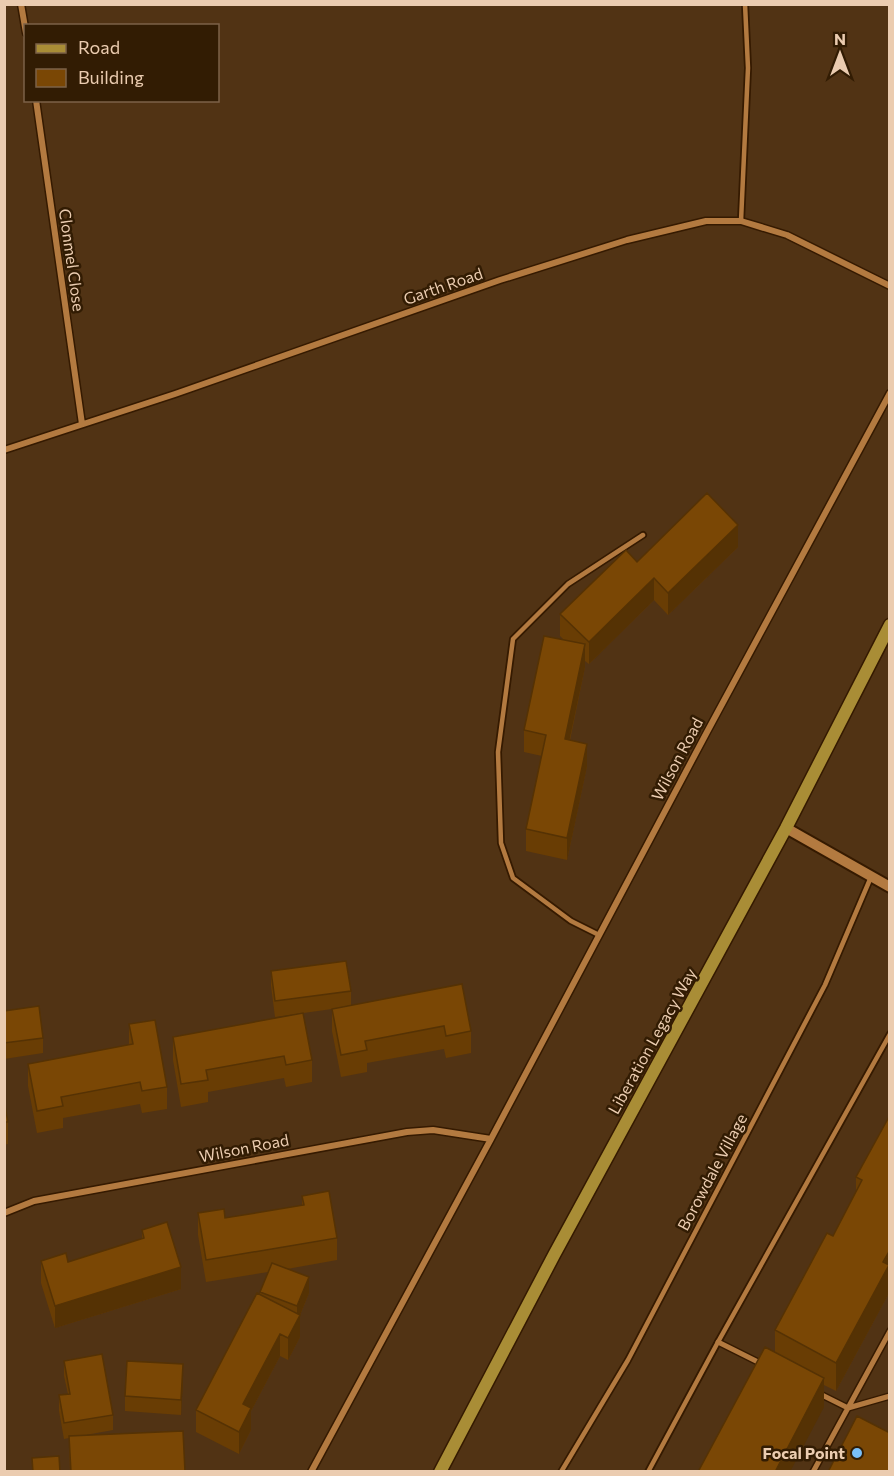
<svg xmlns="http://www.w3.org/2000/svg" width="894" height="1476" viewBox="0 0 894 1476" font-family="Commissioner,sans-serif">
  <rect width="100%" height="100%" fill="#513314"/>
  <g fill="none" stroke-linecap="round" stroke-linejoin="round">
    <defs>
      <path id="service" d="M741,221L748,68L745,4
        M599,935L571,921L513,878L501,843L498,752L513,639L568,584L643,535
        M561,1472L628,1360L825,985L871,877
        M648,1472L718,1342L890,1034"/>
      <path id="pedestrian" d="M718,1342L762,1364
        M818,1393L848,1408L890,1396
        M813,1472L890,1331"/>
      <path id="minor" d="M21,4L26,33
        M36,100L82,424
        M4,450L175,394L500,280L627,240L706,221H741L787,235L890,286
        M4,1213L34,1201L407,1132L433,1130L491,1139
        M311,1472L491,1139L707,732L890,393"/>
      <path id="tertiary" d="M786,828L890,887"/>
      <path id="secondary" d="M440,1472L554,1255L786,828L890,625"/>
    </defs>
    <use href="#service" stroke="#351a00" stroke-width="8"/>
    <use href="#pedestrian" stroke="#351a00" stroke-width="8"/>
    <use href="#minor" stroke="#351a00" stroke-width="9"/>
    <use href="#tertiary" stroke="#351a00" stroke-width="14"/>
    <use href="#secondary" stroke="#351a00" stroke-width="15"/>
    <use href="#service" stroke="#b37a40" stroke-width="4.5"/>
    <use href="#pedestrian" stroke="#b37a40" stroke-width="5"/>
    <use href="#minor" stroke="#b37a40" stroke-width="6"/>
    <use href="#tertiary" stroke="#b37a40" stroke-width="10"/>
    <use href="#secondary" stroke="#a98d36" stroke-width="12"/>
  </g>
  <path fill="#693d04" d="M738,547L668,615L654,600L589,664L585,661V667L570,740L587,766L567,860L526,851V829L542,756L524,752V730L564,640L560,636V614L637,562Z
    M271,971L351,991V1005L471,1031V1053L446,1058L444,1049L367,1063V1072L341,1077L332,1031V1009L275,1017L271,986Z
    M4,1011L43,1038V1053L4,1059Z
    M129,1024L167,1087V1109L142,1113L140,1104L63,1118V1128L37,1133L28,1086V1064L129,1045Z
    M173,1037L312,1060V1082L286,1087L284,1078L208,1092V1102L181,1107L173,1060Z
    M4,1101L8,1122V1144L4,1145Z
    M890,1115L889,1293L836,1391L824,1385V1407L775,1352V1330L833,1236L856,1191V1177Z
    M302,1196L337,1238V1260L287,1269L309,1293L300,1315V1337L288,1360L280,1356L251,1411V1430L239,1454L196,1432V1410L260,1295V1292L268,1272L206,1282L198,1235V1213L225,1218L302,1205Z
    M142,1230L181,1289L55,1328L41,1283V1261L68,1262L142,1239Z
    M64,1361L113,1415V1430L80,1436L185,1472H70L69,1438L64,1439L59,1411V1395L68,1394L64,1376Z
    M183,1379L181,1415L125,1411V1396Z"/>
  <path fill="#553204" d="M738,525V547L668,615V593Z
    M654,578V600L589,664V642Z
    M585,644V667L565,761V739Z
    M587,744V766L567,860V838Z
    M890,1250L889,1293L836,1391V1363Z
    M181,1267V1289L55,1328V1306Z
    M309,1277V1293L300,1315V1337L288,1360V1338L297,1320V1306Z
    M280,1334V1356L251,1411V1430L239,1454V1432L243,1404Z
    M183,1364V1379L181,1415V1400Z
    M824,1378V1407L790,1472H775Z"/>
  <path fill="#7a4705" stroke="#553204" stroke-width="1.5" d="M707,493L738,525L668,593L654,578L589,642L560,614L626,550L637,562Z
    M544,636L585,644L565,739L587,744L567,838L526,829L546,735L524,730Z
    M346,961L351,991L275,1001L271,971Z
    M462,984L471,1031L446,1036L444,1026L365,1041L367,1050L341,1055L332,1009Z
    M39,1006L43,1038L4,1043V1011Z
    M303,1013L312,1060L286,1065L284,1056L206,1070L208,1080L181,1084L173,1037Z
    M155,1020L167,1087L142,1091L140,1082L61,1097L63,1106L37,1111L28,1064L133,1044L129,1024Z
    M4,1101L8,1122H4Z
    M890,1115V1250L883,1262L889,1265L836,1363L775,1330L827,1233L833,1236L862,1180L856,1177Z
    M329,1191L337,1238L206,1260L198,1213L224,1209L225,1218L304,1205L302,1196Z
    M167,1222L181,1267L55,1306L41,1261L66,1253L68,1262L144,1238L142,1230Z
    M272,1263L309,1277L297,1306L260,1292Z
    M257,1293L300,1315L288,1338L280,1334L243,1404L251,1408L239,1432L196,1410Z
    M765,1347L824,1378L775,1472H698Z
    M102,1354L113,1415L64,1423L59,1395L70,1394L64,1361Z
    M127,1361L183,1364L181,1400L125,1396Z
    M857,1416L890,1433V1472H828Z
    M183,1431L185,1472H71L69,1436Z
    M59,1456L60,1472H33L32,1458Z"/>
  <circle fill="#79bff8" stroke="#321c03" stroke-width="2" cx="857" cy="1453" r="6"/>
  <g text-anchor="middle" stroke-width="5" stroke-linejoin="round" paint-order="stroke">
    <g font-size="16" fill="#ebccb0" stroke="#321c03">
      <text transform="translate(72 260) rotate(82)" y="6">Clonmel Close</text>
      <text transform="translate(443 286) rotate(-19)" y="6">Garth Road</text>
      <text transform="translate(677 759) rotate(-62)" y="6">Wilson Road</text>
      <text transform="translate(652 1041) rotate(-61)" y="6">Liberation Legacy Way</text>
      <text transform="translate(244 1148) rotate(-11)" y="6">Wilson Road</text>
      <text transform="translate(712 1172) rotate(-62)" y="6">Borowdale Village</text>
    </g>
    <g font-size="16" font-weight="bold" fill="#ebccb0" stroke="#321c03" text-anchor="end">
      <text x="845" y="1459">Focal Point</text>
    </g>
  </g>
  <rect width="894" height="1476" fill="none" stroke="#ebccb0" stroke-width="12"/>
  <rect x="24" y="24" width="195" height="78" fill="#321c03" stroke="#7c6248" stroke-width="1.5"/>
  <rect x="36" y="44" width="30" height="9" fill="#a98d36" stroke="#7c6248" stroke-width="1.5"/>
  <text x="78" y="54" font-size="18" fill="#ebccb0">Road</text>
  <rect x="36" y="69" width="30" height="18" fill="#7a4705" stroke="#7c6248" stroke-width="1.5"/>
  <text x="78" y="84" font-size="18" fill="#ebccb0">Building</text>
  <g transform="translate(840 54)" stroke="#321c03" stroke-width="4.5" paint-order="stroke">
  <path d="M0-4.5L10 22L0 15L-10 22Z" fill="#ebccb0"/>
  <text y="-9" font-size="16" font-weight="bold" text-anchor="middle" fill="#ebccb0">N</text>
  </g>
</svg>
